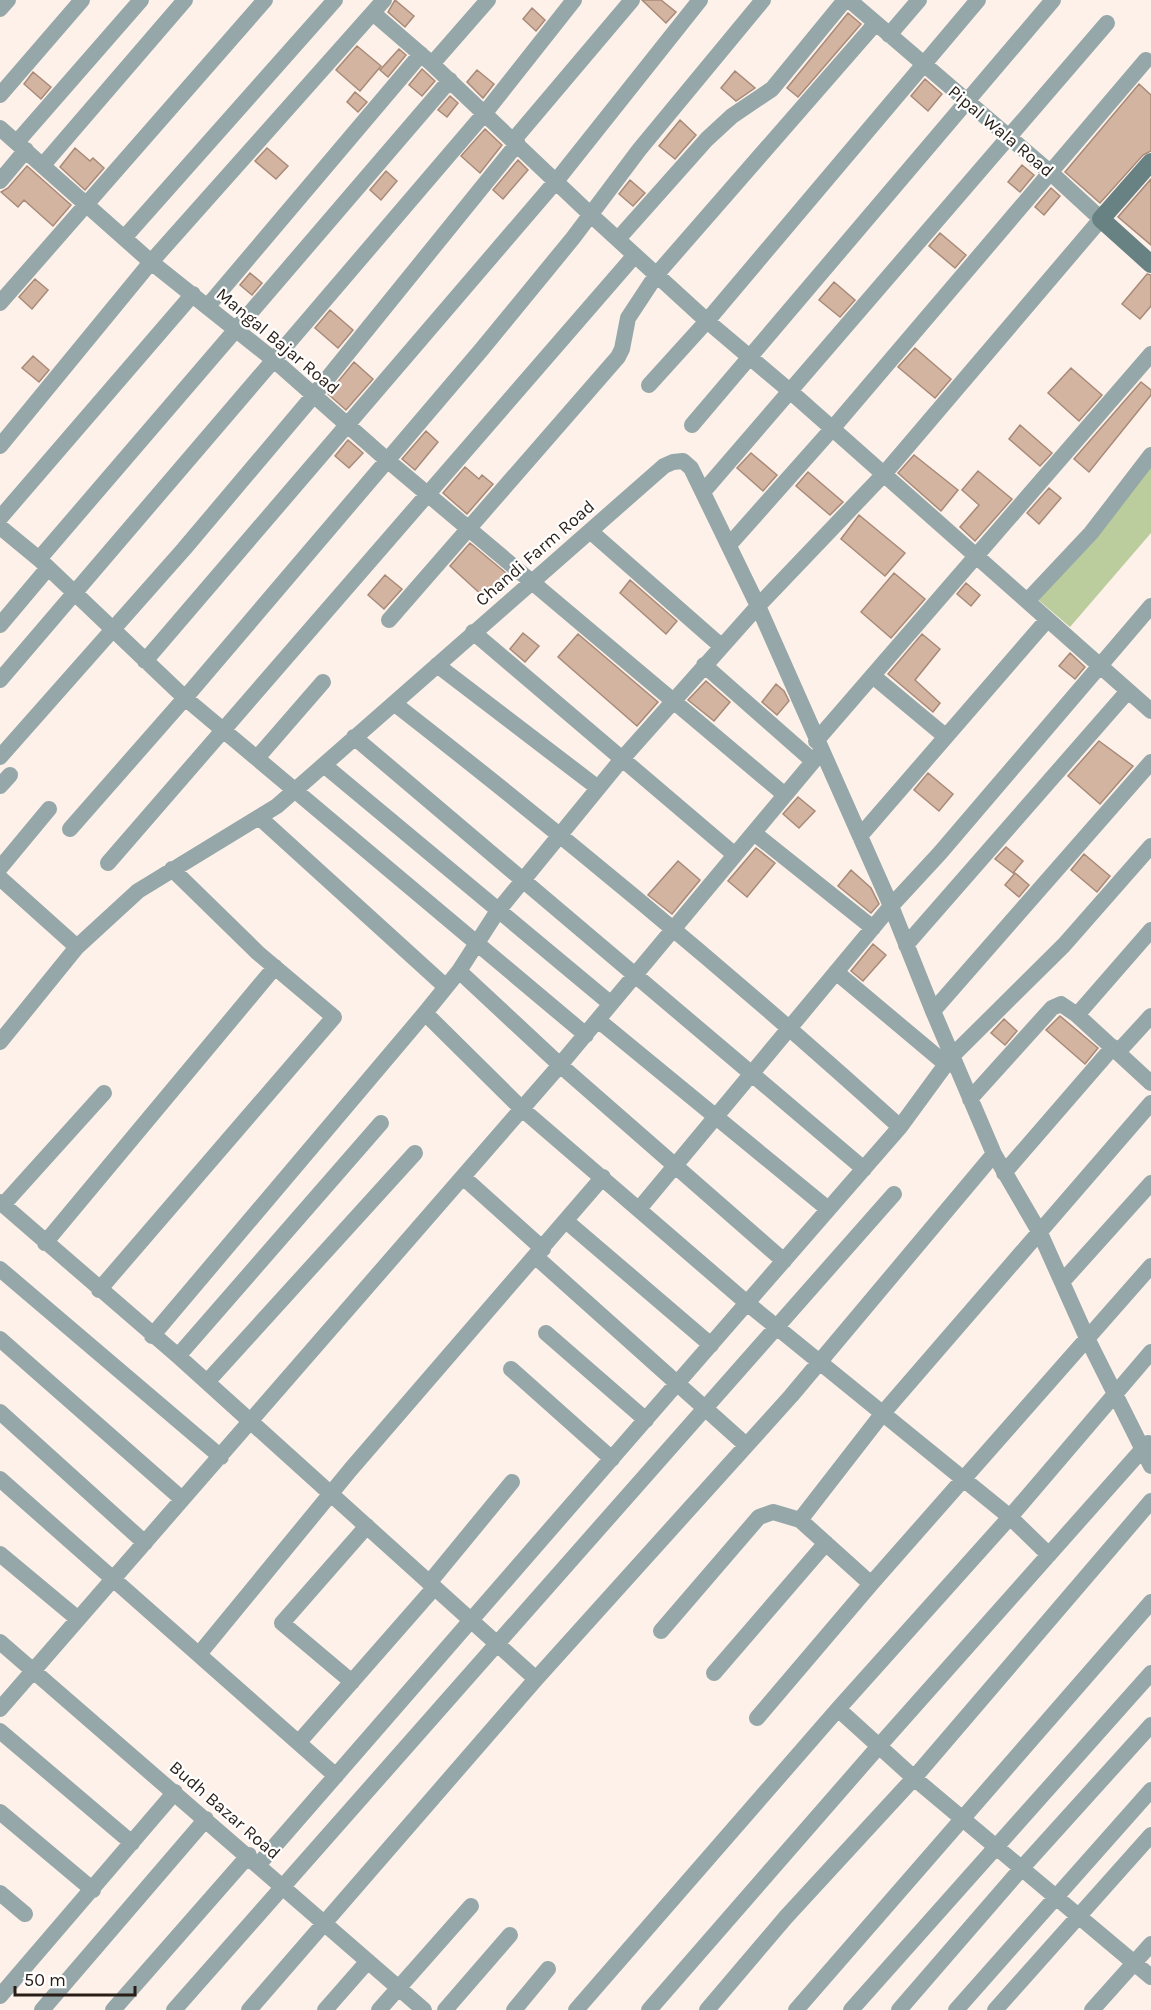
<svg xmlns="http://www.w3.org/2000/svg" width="1151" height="2010" viewBox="0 0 1151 2010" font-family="Karla,sans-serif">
  <rect width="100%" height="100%" fill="#fef1e9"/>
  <path fill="#bccd9d" d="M1151,462V533L1070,627L1035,597Z"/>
  <path fill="#d3b4a1" stroke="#a88a78" stroke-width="1.5" d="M395,0L414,16L405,27L388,12Z
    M642,0H661L676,12L666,23Z
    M532,8L545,20L536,31L523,19Z
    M848,13L861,24L798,97L787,88Z
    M357,46L381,66L360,91L336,70Z
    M399,49L406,55L388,77L380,70Z
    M422,69L435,81L422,96L409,85Z
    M477,70L494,84L483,98L467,82Z
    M735,71L755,88L736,101L721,88Z
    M33,72L51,87L41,99L24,84Z
    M925,79L942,94L928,111L911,96Z
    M1139,84L1151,95V151L1143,155L1100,203L1065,172Z
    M355,92L367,102L358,112L347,102Z
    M450,96L458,103L447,117L438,110Z
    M680,120L696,135L675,159L659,146Z
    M485,129L502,145L480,173L461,156Z
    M75,148L90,161L93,158L104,168L85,190L60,167Z
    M267,148L288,166L276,179L255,161Z
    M518,160L528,170L503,199L493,190Z
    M1022,165L1034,175L1020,192L1008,182Z
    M27,166L71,205L53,226L24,200L18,207L1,192L8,188Z
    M386,171L397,181L381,200L370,190Z
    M1151,179V245L1118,217Z
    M630,180L645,193L633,206L619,194Z
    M1051,188L1060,196L1044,215L1035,207Z
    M940,233L966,255L955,268L929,246Z
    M250,273L262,283L252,295L240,285Z
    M1147,274L1151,275V306L1140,319L1122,304Z
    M35,279L48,290L32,309L19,297Z
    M834,282L855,300L840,317L819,300Z
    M330,310L353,330L338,348L315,328Z
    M915,348L951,379L935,398L898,367Z
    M33,356L49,370L39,382L22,368Z
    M354,362L373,379L346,410L328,394Z
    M1071,368L1102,395L1079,421L1048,393Z
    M1141,382L1151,390V395L1089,472L1074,459Z
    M1020,425L1052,453L1040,466L1009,439Z
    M426,431L438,442L415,470L402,459Z
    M348,440L363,453L349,468L335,456Z
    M751,453L777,475L763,491L737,468Z
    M914,455L958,490L941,511L898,473Z
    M465,467L479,479L482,475L493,484L467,514L443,493Z
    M978,471L1012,499L975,541L960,527L979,505L962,490Z
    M808,472L843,502L830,515L796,486Z
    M1049,488L1061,498L1039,524L1027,513Z
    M859,515L905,553L885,576L841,539Z
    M470,543L506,573L485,598L450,566Z
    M894,573L925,599L891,638L861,612Z
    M385,575L402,589L384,609L368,595Z
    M630,580L677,621L666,634L620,593Z
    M966,583L980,595L971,606L957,594Z
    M523,633L539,646L525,662L510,649Z
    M578,634L658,702L637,726L558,657Z
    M922,634L940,649L915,680L940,703L933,712L888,674Z
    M1070,653L1085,667L1075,679L1059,666Z
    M706,681L730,702L714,721L688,700Z
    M776,684L784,691L789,701L777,715L762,702Z
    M1099,741L1133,766L1100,804L1068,776Z
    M928,773L953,794L939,811L914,790Z
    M798,797L815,811L799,828L783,814Z
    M1006,847L1023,861L1013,873L995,859Z
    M756,848L775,863L747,897L728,881Z
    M1084,854L1110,876L1097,892L1071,870Z
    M678,861L700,880L672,914L648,895Z
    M851,870L871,888L879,904L871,913L838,886Z
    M1015,873L1029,885L1019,897L1005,885Z
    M873,944L886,955L863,981L851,971Z
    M1060,1016L1098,1048L1085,1064L1046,1030Z
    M1004,1019L1017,1031L1005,1045L991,1033Z"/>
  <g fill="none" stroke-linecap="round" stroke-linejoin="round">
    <path stroke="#95a7a8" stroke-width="16" d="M0,9L8,0
      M373,13L432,64L591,215L707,321L791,392L1151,711
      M889,35L919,0
      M432,64L488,0
      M0,95L82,0
      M0,128L151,262L274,360L387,460L785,795
      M17,142L141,0
      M43,165L185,0
      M0,181L26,150
      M124,238L335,0
      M618,239L707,139L732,116L772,89L845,0
      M0,303L265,0
      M207,307L421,54
      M649,385L707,321L978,0
      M692,425L1053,0
      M0,446L151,262L384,0
      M703,492L1107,23
      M0,518L193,294
      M0,527L39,559L185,698L586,1035
      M590,531L721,646
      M729,545L832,429L1146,60
      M39,559L450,80
      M1028,600L1091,533L1151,455
      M389,620L618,357L622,349L628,318L657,274L875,24
      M0,625L48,568
      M473,632L735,855
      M145,661L557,180L700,0
      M437,665L598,788
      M704,665L813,761
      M873,676L945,736
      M0,680L484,114L574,0
      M395,704C568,839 737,979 900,1127
      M354,737L864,1169
      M816,741L1151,354
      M0,757L184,549L314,395L517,144V136L632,0
      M257,758L323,682
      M1151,762L933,1011L994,1154L1040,1233L1087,1338L1151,1466
      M324,765L611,1004
      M0,786L10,775
      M260,818L446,987
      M70,829L185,698L482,349L573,238L639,150L763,0
      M754,833L873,928
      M860,836L1047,620
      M108,863L635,255
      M0,868L49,809
      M0,878L77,947
      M906,945L1128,691
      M459,971L560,1065L784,1261
      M836,972L947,1065
      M425,1013L522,1109L747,1303L1010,1517L1049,1555
      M1077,1015L1151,930
      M598,1020L828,1209
      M0,1042L77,947L138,891L277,806L664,466L673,462L683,461L691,468L758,606L891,906L933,1011
      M1118,1052L1151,1016
      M970,1099L1052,1008L1061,1004L1077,1015L1151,1083
      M1004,1173L1113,1047
      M463,1177L543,1249
      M0,1202L178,1356L536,1679
      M3,1205L104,1093
      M639,1209L891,906L940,853L1151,606
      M566,1221L711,1345
      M45,1243L275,967
      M536,1257L746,1445
      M0,1269L221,1457
      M1062,1282L1151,1183
      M99,1290L334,1017L258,953L172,869
      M546,1333L646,1420
      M152,1336L425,1013L459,971L497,912L622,759L758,606L884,474L1101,219L1051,173L849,0
      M0,1339L182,1499
      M178,1356L381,1123
      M511,1369L612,1459
      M207,1382L415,1153
      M0,1412L145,1543
      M0,1479L336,1776
      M800,1520L871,1584
      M0,1554L78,1619
      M429,1583L512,1482
      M661,1631L759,1517L773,1512L800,1520L883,1413L1151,1103
      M0,1642L424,2010
      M200,1653L351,1469L603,1177
      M714,1673L826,1543
      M352,1682L282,1623L367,1526
      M0,1709L560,1065L821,752
      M838,1709L914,1778L1151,1977
      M757,1718L871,1584L1151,1266
      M0,1731L132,1843
      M299,1742L434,1588
      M0,1812L93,1890
      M259,1864L900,1127L952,1056L1064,945L1151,846
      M0,1893L25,1914
      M0,1996L175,1792
      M42,2010L206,1819
      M113,2010L249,1855
      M174,2010L894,1194
      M249,2010L536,1679L791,1396L994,1154
      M325,2010L368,1961
      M379,2010L471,1906
      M445,2010L510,1935
      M514,2010L548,1969
      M576,2010L838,1709L1010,1517L1151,1352
      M649,2010L879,1746L1148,1443
      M707,2010L786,1917L914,1778L1151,1501
      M796,2010L1151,1602
      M851,2010L1151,1673
      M899,2010L1021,1869L1151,1725
      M956,2010L1151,1790
      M995,2010L1151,1835
      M1092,2010L1151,1944"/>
    <path stroke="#688284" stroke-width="18" d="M1151,162L1101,219L1151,264"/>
  </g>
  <g text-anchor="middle" stroke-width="4.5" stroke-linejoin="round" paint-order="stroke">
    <g font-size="18" fill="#291e17" stroke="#fff">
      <text transform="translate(1001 131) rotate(40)" y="6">Pipal Wala Road</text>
      <text transform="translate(278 341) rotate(40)" y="6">Mangal Bajar Road</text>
      <text transform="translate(535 553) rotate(-41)" y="6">Chandi Farm Road</text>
      <text transform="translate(225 1810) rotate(41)" y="6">Budh Bazar Road</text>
    </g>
  </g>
  <path d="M15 1986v9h120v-9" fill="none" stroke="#291e17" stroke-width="3"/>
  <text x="24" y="1986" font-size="18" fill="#291e17" stroke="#ffffff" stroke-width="4.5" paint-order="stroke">50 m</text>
</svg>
